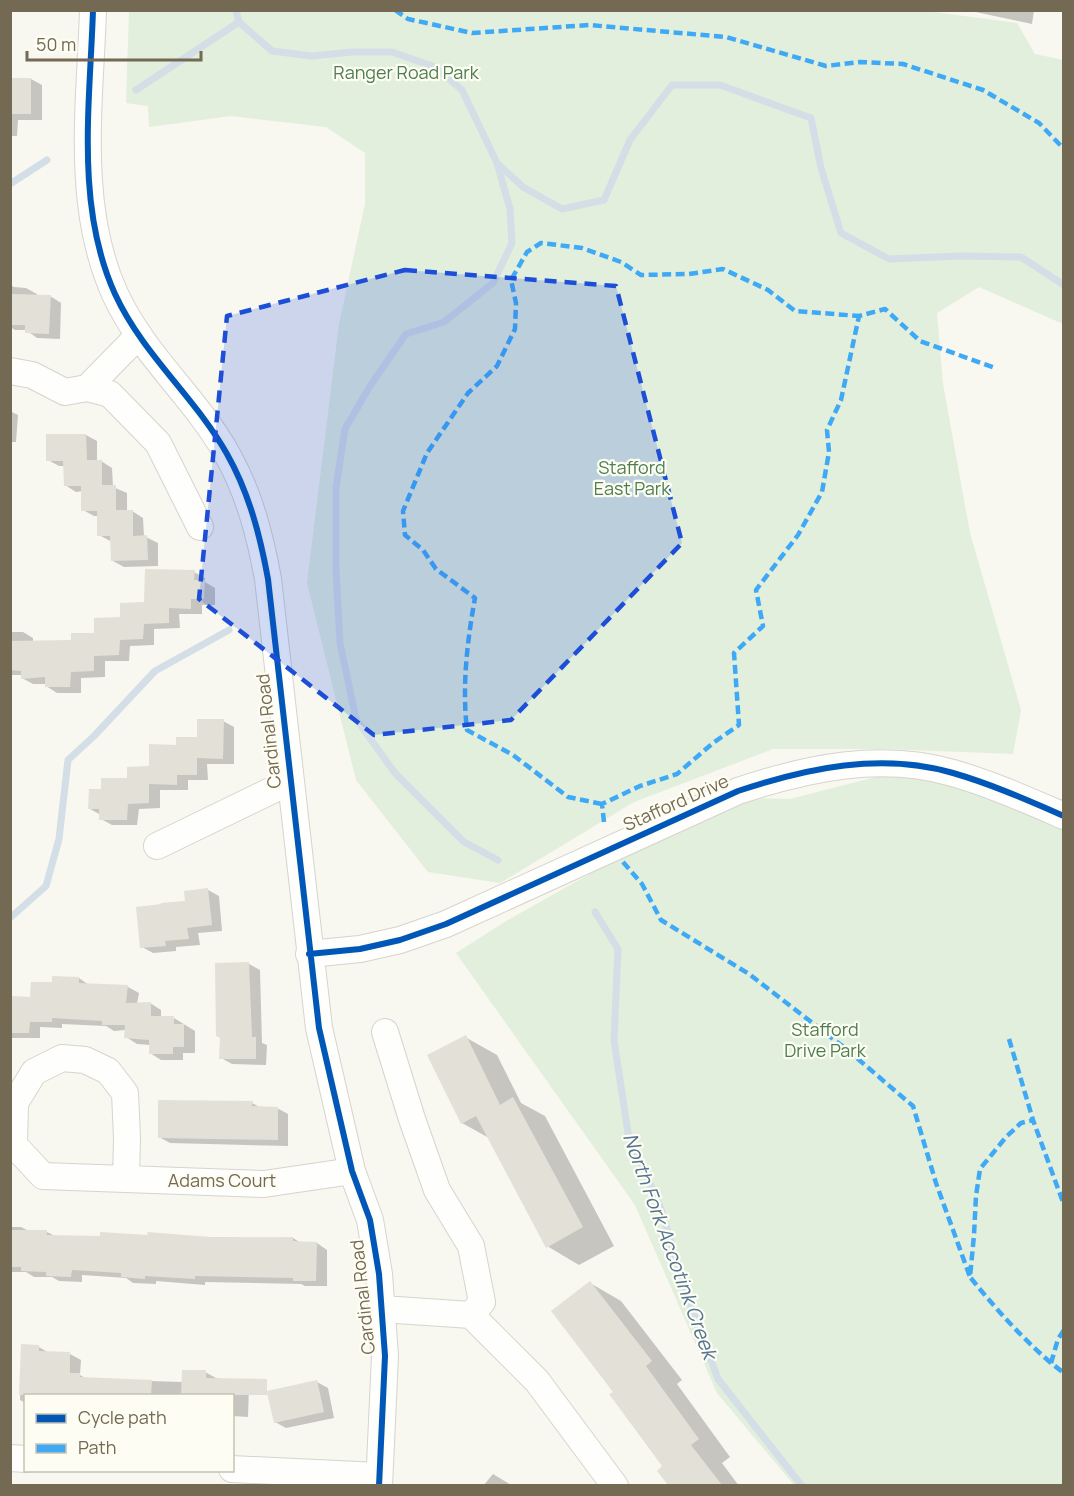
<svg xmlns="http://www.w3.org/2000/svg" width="1074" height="1496" viewBox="0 0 1074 1496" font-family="Manrope,sans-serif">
  <rect width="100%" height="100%" fill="#f8f7f0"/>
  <path fill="#e1efdc" d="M926,11L1017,23L1035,54L1063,60V324L979,287L937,313L943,384L970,533L1021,710L1013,754L886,749H773L634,802L500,883L428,872L356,780L307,583L339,324L365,204V153L326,127L231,116L149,127L148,106L126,103L129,11Z
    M919,766L1063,818V1485H794L717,1393L635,1205L456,953L508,920L620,857L746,798L790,799Z"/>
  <path fill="#0003" d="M966,10H1034L1032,24Z
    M10,79H31L42,85V120H18L17,136H10Z
    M10,285L14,287L26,288L37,294V296H50L61,303L60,339L37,338L26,330H15L10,327Z
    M10,411L18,415L16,442H10Z
    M86,435L97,441V462L101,461L112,468L113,487L127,493V512L132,511L143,518L144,536L158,543V566L124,567L113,561L112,542L99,535L98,516H94L83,510V491L76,492L65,485V466H59L48,460Z
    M194,572L205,578V582L215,588V605H202V614H179L180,628L154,629V645L130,646L129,661H105V677L81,678V693H57L46,686V684H33L22,678V675H10V632H23L33,638V643L72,642L96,635Z
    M223,721L234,727V764H207L208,780H188V790H160V808L139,809L137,825H112L101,819V815L90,809L102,791L129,780L150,768L178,746L198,738Z
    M208,890L219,896L222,931L198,933L200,945L176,947V951L153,953L142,947L186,903Z
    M217,964H249L260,970L262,1043L267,1045L266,1065L232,1064L221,1058V1038L217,1036Z
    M79,978L89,985L128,987L139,993L137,1004L150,1003L161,1010V1018H174L195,1031V1053H183V1060H161L150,1053L151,1045L137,1044L126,1037V1030L114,1031L106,1026L62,1024V1028L40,1027V1038H10V998H31L54,984Z
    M465,1037L497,1055L521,1103L545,1116L614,1246L579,1265L547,1246L489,1138L462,1123Z
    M252,1103L261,1108H277L288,1114V1146L170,1143L159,1137Z
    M10,1227H21L29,1231L47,1232L55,1236L293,1238L301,1243H317L327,1250V1286H305L301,1284L205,1282V1285L156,1281V1284L133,1283L126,1278L82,1275V1282L59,1281L52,1277H34L26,1272H10Z
    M590,1283L621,1301L682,1380L677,1384L730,1457L722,1463L739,1486H670L659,1471L664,1467L615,1392Z
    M22,1345L39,1347L49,1353L70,1354L81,1360L80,1375L87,1379L183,1382L205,1372L216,1378L249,1386L248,1417L232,1416V1396H26V1403L20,1400Z
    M317,1382L328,1388L334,1418L286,1428L275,1422Z
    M493,1474L513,1486H483Z"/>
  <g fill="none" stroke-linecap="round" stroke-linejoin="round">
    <path stroke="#d3dee7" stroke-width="7" d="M236,10L239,22L272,51L312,56L352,52H392L435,67L462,90L497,163L523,187L562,209L604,200L630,140L672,85H720L811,118L821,168L841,233L889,259L961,256L1021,257L1064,285
      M136,90L239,22
      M497,163L510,209L512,243L493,283L444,322L406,334L370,386L345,429L336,488V569L340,643L356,719L395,773L464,842L498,860
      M10,184L47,160
      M595,912L618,949L614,1040L628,1133L661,1209L688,1298L718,1379L802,1486
      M10,918L46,886L59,839L68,760L94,736L155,671L229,630"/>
  </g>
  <path fill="#e3e0d7" d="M10,78H31V114H10Z
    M10,294L51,295L49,334L25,333V325H10Z
    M46,434H86L87,460H102V485H116V510H133V536L147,535L148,560L111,561L110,536H97V511H81V486H64L63,461H46Z
    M145,569L195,570L194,580H205L204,599H191V609L169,608V623L144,624L143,639L120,640L119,655L94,656V671L71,672L70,687H45V677L21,679V671L10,670V641L71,640V633H94V618L120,617V603L144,602Z
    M197,719H224L223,759L197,758V775H177V785L149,784V803L128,804L127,820H99V809H88L89,789H101V778H127V767L149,766V744L176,745V737H197Z
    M208,888L212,925L187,928L189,939L165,941L166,946L140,948L136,907L162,904L160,903L185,901L184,891Z
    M249,962L252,1037H256V1059H219L220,1037L216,1036L215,963Z
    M52,976L79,977V983L128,985L126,1003L151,1002V1016H174V1024H184V1047H173V1054H149V1040L124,1038L125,1025H102V1021L52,1018V1022H30L29,1033H10V996L30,997L31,982H52Z
    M466,1035L500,1105L513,1097L583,1227L546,1248L476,1116L461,1124L427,1055Z
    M158,1100L253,1101L252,1106L278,1107V1140L158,1138Z
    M10,1230H47V1235L100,1236V1232L148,1235L147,1232L223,1238L293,1237V1241L317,1242L316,1281H293V1278L195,1276V1279L145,1276V1279L121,1277V1273L72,1270L71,1277L46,1276V1272L21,1271V1267H10Z
    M590,1281L652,1361L646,1366L699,1439L691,1445L722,1485H668L657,1471L662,1466L609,1394L613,1392L551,1311Z
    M21,1344L39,1345V1351L70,1352V1373H80V1377L152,1380L151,1395H19Z
    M182,1370H206V1378L267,1379V1391L317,1380L324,1412L274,1423L267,1393V1395H181Z"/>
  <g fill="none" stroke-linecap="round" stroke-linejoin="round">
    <defs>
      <path id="minor" d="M93,10C90,104 75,206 115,294C143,355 195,397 227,454C249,493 260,535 268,579L319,1028L352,1171L370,1220L379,1274L385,1356L379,1486
        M10,371L32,375L65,392L87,388L110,394L158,443L200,527
        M87,388L139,335
        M157,846L289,782
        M309,954L360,949L400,940L446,924L738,791C807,768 881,752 953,773C991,784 1027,800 1064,816
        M385,1032L412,1119L437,1190L471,1246L482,1302L471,1315
        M126,1179L127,1138L125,1093L108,1071L85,1060L62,1058L34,1072L15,1103L14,1145L43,1176L264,1184L352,1171
        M382,1309L471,1315L537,1381L615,1486
        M10,1458L26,1459
        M232,1469L379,1476"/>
    </defs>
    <use href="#minor" stroke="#d6d4cc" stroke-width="28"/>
    <use href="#minor" stroke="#fefefd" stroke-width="26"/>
    <path stroke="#3fa9f5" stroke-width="4.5" stroke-dasharray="9 4.5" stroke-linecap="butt" d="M395,10L408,19L472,33L589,25L726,37L826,66L860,62L903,64L983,90L1039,123L1064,149
      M602,804L568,797L513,755L467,730C462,686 467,642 475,598L436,569L423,550L405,535L403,511L427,453L468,393L497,366L515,329L516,303L511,280L527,252L541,243L582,248L621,262L641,275L689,274L723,269L768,290L795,311L859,316
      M604,822L602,804L640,786L677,774L713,743L739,725L734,653L763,626L756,590L798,535L822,492L829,452L827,430L841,400L859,316L885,309L920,341L995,368
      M623,862L642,884L661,920L749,974L845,1048L913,1106L936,1183L970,1277
      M1009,1039L1033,1120
      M1064,1330L1058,1339L1051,1363L1064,1373
      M1051,1363C1021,1337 995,1308 970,1277L974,1235L976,1196L980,1169L1006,1137L1021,1123L1033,1120L1064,1205"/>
    <defs>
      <path id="cycleway" d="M93,10C90,104 75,206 115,294C143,355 195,397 227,454C249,493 260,535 268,579L319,1028L352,1171L370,1220L379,1274L385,1356L379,1486
        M309,954L360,949L400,940L446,924L738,791C807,768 881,752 953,773C991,784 1027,800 1064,816"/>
    </defs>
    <use href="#cycleway" stroke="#fdfdf3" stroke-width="10"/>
    <use href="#cycleway" stroke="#0057b8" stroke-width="6"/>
  </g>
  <path fill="#1d4ed8" fill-opacity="0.2" stroke="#1d4ed8" stroke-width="4.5" stroke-dasharray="12 8" stroke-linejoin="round" d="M405,270L616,286L682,543L511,720L374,735L199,599L227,316Z"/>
  <g text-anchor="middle" stroke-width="4.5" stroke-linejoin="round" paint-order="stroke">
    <g font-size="18" fill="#4e7e50" stroke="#fdfdf3">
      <text x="406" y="79">Ranger Road Park</text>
      <text x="632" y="474">Stafford<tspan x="632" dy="21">East Park</tspan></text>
      <text x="825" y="1036">Stafford<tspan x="825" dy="21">Drive Park</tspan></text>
    </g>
    <g font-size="18" fill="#746952" stroke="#fdfdf3">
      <text transform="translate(269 731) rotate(-96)" y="6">Cardinal Road</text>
      <text transform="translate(676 803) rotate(-24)" y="6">Stafford Drive</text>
      <text x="222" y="1187">Adams Court</text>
      <text transform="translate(363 1297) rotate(-96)" y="6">Cardinal Road</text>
    </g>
    <g font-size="20" font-style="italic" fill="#547492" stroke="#fdfdf3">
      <text transform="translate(670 1246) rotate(70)" y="7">North Fork Accotink Creek</text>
    </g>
  </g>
  <rect width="1074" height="1496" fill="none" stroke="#746952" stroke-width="24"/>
  <rect x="24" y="1394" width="210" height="78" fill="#fdfdf3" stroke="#c6c2b3" stroke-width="1.5"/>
  <rect x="36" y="1414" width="30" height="9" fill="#0057b8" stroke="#c6c2b3" stroke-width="1.5"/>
  <text x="78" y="1424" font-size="18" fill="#746952">Cycle path</text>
  <rect x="36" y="1444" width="30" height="9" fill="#3fa9f5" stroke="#c6c2b3" stroke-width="1.5"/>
  <text x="78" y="1454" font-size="18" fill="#746952">Path</text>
  <path d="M27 51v9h174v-9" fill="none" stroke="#746952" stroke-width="3"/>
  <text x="36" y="51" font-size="18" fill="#746952" stroke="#fdfdf3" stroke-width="4.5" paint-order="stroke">50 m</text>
</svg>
